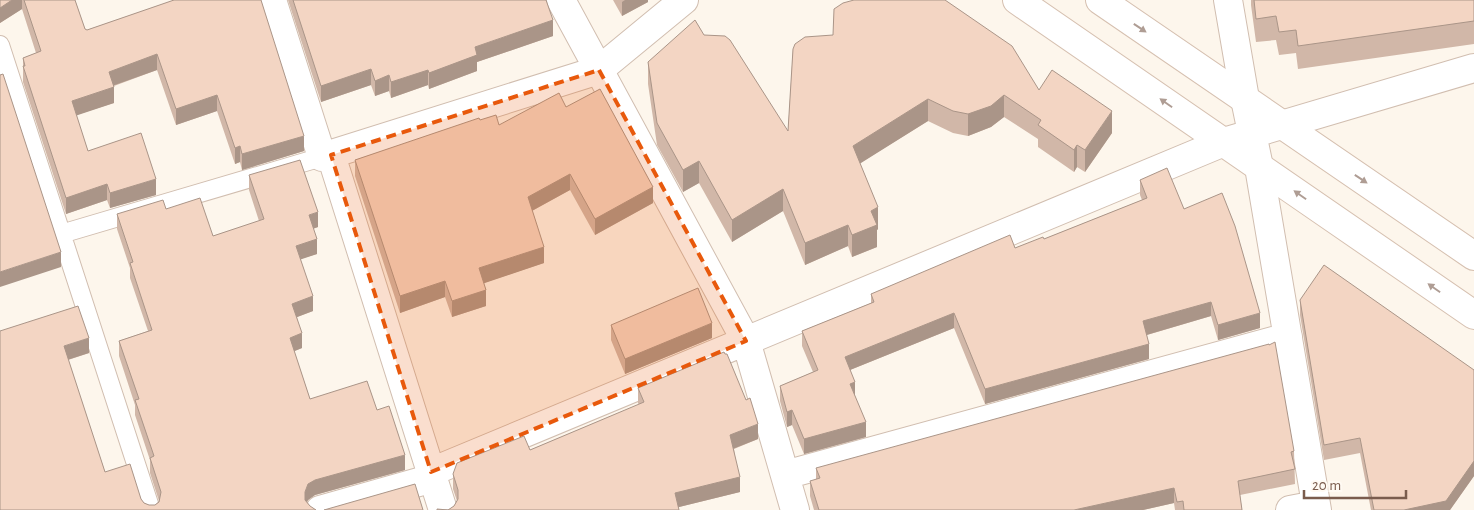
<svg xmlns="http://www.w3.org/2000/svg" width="1474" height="510" viewBox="0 0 1474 510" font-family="'Alegreya Sans',sans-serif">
  <rect width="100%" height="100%" fill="#fdf6ec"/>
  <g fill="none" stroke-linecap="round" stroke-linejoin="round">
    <defs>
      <path id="lane" d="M0,45L151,510
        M61,234L322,157"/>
      <path id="street" d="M272,0L322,157L599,70L684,0
        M561,0L746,341L795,510
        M1228,0L1245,99L1259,167L1317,510
        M331,155L443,510
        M431,472L1224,142L1474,68
        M785,475L1288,337
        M320,510L433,478
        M1290,510L1316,505"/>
      <path id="secondary" d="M1017,0L1474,315
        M1100,0L1474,256"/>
    </defs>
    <use href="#lane" stroke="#d1beb0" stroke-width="20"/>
    <use href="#street" stroke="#d1beb0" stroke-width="30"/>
    <use href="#secondary" stroke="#d6c0b0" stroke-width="30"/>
    <use href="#lane" stroke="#fff" stroke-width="18"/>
    <use href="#street" stroke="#fff" stroke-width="28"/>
    <use href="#secondary" stroke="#fff" stroke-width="28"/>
  </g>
  <path fill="#d1b7a8" d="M0,0H75L85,29L87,30L172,1V0H261L304,151L242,170L240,162L235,164L217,111L176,125L157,70L114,86V103L76,115L88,151L156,195L110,208L107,200L66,214L23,82V58L36,53L22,9L0,23Z
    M288,0H546L553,36L477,62V71L429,89L428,85L391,98L389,91L375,96L371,85L321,102Z
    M613,0H648V2L622,16Z
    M1251,0H1474V44L1298,69L1296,53L1279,55L1276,40L1256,42L1251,5Z
    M704,35L788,131L793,49L1039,90L1112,133L1085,172L1077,167L1074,172L1038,147V139L1004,117L991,127L968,136L953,133L928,121L860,163L878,229L877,230V247L852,257L848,246L805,265L783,211L732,242L699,183L683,192L657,145L648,84V62Z
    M566,107L653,203L595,235L570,190L532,211L544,263L483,283L486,306L452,317L445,297L400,313L355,176V160L480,120L499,125Z
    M249,175L318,227L313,229L317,254L300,259L313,311L297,317L302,348L294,351L310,399L377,410L405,470L315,495L308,500L307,502L310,506L0,510V331L89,353L68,360L105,472L141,499L144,503L149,505H155L159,501L150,473V460L135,415V405L119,356V341L148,331L130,278V268L117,229V214L166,209L213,236L259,221L249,190Z
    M1140,180L1184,209L1260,328L1218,340L1211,316L1147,335L1149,359L985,404L954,328L850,370L855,396L866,437L804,454L792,425L787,427L780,401V386L813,372L802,346V331L871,303V294L1044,239L1142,200L1140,195Z
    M1300,300L1474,370V476L1450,510H1371L1360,453L1324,460L1300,315Z
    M611,325L712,338L625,374L611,340Z
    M638,388L758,439L734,449L740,492L679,507L448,510L454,506L457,501L453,489V474L530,450L639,405L638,403Z
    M1294,451L1295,484L1240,495L1242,510H1175L1174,503L1143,510H814L810,496V481L816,480V468Z"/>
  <path fill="#aa9588" d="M12,0H22V9L0,23V8Z
    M625,0H648V2L622,16V2Z
    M553,20V36L477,62V71L429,89V73L475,47Z
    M157,54V70L109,87V72Z
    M371,69V85L321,102V86Z
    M428,70V85L391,98V82Z
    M389,75V91L375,96V81Z
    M114,87V103L72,117V101Z
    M217,95V111L176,125V109Z
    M1004,95V117L991,127L968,136V114Z
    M928,99V121L853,168V146Z
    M1112,111V133L1085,172V150Z
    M304,136V151L242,170V154Z
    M1077,145V167L1074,172V150Z
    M240,146V162L235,164V148Z
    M699,161V183L683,192V170Z
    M570,174V190L528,213V197Z
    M156,179V195L110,208V193Z
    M107,184V200L66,214V198Z
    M653,187V203L595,235V219Z
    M783,189V211L732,242V220Z
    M878,207V229L877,230V247L852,257V235L871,211Z
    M318,212V227L309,230V215Z
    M848,225V246L805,265V243Z
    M317,239V254L296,261V246Z
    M544,247V263L479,285V268Z
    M61,252V267L0,287V272Z
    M445,281V297L400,313V296Z
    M486,290V306L452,317V301Z
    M313,296V311L292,319V304Z
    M1211,302V316L1143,336V321Z
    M954,313V328L845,372V357Z
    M1260,313V328L1218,340V325Z
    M712,323V338L625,374V359Z
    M302,333V348L290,353V338Z
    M89,338V353L64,361V346Z
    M1149,344V359L985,404V389Z
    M855,382V397L850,384Z
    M792,410V425L787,427V412Z
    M866,422V437L804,454V439Z
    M758,424V439L730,450V435Z
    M405,455V470L315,495L308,500L305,507V492L308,484L315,480Z
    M1474,461V476L1450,510H1404Z
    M740,477V492L675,508V493Z
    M1174,488V503L1143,510H1074Z"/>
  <path fill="#f3d5c3" stroke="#aa9588" d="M0,0H12L0,8Z
    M24,0H75L85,29L87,30L174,0H261L304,136L242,154L240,146L235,148L217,95L176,109L157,54L109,72L114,87L72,101L88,151L141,133L156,179L110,193L107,184L66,198L23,66H25L23,58L41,51Z
    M293,0H546L553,20L475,47L477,55L429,73L428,70L391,82L389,75L375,81L371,69L321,86Z
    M854,0H945L1012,46L1039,90L1052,70L1112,111L1085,150L1077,145L1074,150L1038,125L1041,120L1004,95L991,106L968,114L953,111L928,99L853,146L878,207L871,211L877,225L852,235L848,225L805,243L783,189L732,220L699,161L683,170L657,123L648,62L695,20L704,35L725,36L730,40L788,131L793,49L795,44L805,37L833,35L834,9L843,3Z
    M1254,0H1474V21L1298,46L1296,30L1279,32L1276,16L1256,19Z
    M3,74L61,252L0,272V75Z
    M600,89L653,187L595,219L570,174L528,197L544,247L479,268L486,290L452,301L445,281L400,296L355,160L479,118L480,120L496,115L499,125L559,93L566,107Z
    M300,160L318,212L309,215L317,239L296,246L313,296L292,304L302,333L290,338L310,399L367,381L377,410L389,406L405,455L315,480L308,484L305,492V500L310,506L316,510H0V331L78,306L89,338L64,346L105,472L130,464L141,499L144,503L149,505H155L159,502L161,492L150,458L154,456L135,400L139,399L119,341L152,330L130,263L133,262L117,214L163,200L166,209L200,198L213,236L264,219L249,175Z
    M1167,168L1184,209L1222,193L1235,226L1260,313L1218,325L1211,302L1143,321L1149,344L985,389L954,313L845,357L855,382L850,384L866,422L804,439L792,410L787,412L780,386L818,370L802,331L874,302L871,294L1010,235L1015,248L1043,237L1044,239L1147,198L1140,180Z
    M1324,265L1474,370V461L1446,501L1404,510H1374L1360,438L1324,445L1300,300Z
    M698,288L712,323L625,359L611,325Z
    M1275,342L1294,451L1291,452L1295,469L1238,481L1242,510H1184L1183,501L1177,502L1174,488L1074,510H819L810,481L820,478L816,468L1269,344V345Z
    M724,352L725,354H727L746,400L750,398L758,424L730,435L740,477L675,493L679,510H437V509L448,510L454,506L458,499V490L453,474L457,463L524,436L530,450L644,402L638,388Z
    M415,484L423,510H324Z"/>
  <defs><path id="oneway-solid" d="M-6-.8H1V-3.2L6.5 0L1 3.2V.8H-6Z" transform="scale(1.25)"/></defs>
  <g fill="#af9d94">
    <use href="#oneway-solid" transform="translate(1140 28) rotate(34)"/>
    <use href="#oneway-solid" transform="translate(1166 103) rotate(-145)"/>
    <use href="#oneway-solid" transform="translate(1361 179) rotate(34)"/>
    <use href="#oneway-solid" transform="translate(1300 195) rotate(-145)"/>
    <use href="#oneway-solid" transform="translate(1434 288) rotate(-145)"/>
  </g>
  <path fill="#e8590c" fill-opacity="0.2" stroke="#e8590c" stroke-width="4" stroke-dasharray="10 6" stroke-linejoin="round" d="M599,70L746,341L431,472L331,155Z"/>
  <path d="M1304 490v8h102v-8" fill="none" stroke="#7a5c4d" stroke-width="2.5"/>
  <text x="1312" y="490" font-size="15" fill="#7a5c4d" stroke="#fffaf3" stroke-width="4" paint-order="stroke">20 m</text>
</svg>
